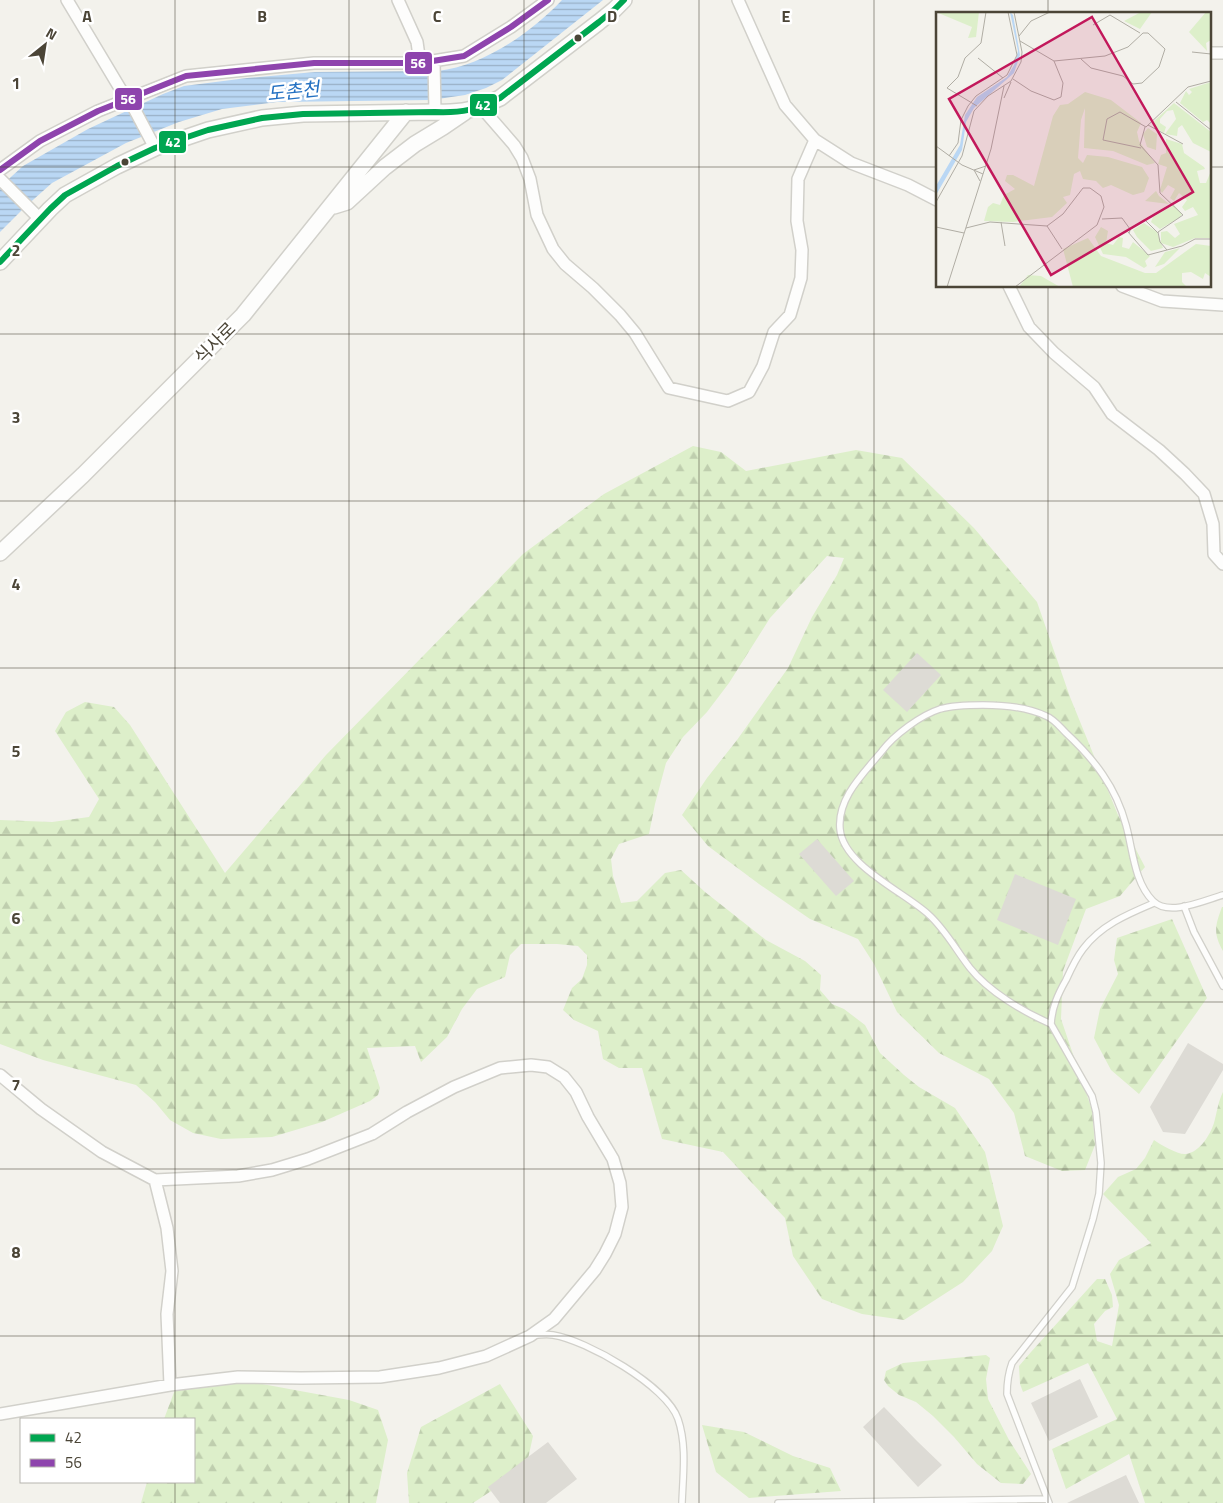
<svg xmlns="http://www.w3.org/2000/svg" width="1223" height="1503" viewBox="0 0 1223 1503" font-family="'Titillium Web','Noto Sans KR',sans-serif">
  <defs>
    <pattern id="forest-firs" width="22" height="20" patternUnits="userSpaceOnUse" patternTransform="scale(1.25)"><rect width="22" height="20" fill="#ddefca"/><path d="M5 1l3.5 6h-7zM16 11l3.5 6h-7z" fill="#bfceae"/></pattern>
    <pattern id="water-rules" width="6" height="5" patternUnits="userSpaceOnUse" patternTransform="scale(1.25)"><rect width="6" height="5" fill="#bad7f4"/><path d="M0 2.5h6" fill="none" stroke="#99b0c6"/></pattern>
  </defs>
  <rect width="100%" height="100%" fill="#f3f2ec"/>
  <path fill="url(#forest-firs)" d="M693,446L721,452L746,471L856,450L902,458L974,528L1037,602L1070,697L1118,815L1145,867L1120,896L1086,909L1063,971L1061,1019L1092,1110L1095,1145L1085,1170L1062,1171L1025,1156L1014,1113L989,1079L939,1053L897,1012L874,964L858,939L810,919L759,884L708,846L682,815L707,778L737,740L788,668L812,617L837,575L844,558L827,556L770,618L729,683L707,712L683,737L666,763L655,804L649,834L619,844L611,859L613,876L621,903L637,901L665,873L681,870L705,892L766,940L805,961L821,975L820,990L832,1004L844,1009L865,1025L880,1053L904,1075L919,1087L955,1108L985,1152L1003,1226L992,1251L963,1282L904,1320L862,1314L822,1299L793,1256L785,1218L723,1152L662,1139L642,1068H619L603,1059L598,1031L574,1020L563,1010L572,988L582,979L587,965V955L578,946L557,944H521L510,955L505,977L477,989L462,1009L447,1037L421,1062L415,1046L367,1048L380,1088L378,1095L370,1101L322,1122L272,1137L221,1139L193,1133L170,1120L155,1102L136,1085L43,1060L0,1044V820L52,822L89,817L99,799L55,731L66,712L85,702L114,707L130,725L225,873L326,755L523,554L604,494Z
    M1222,907H1223V951C1213,933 1215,926 1222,907Z
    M1172,919L1207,998L1139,1094L1111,1070L1094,1038L1100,1009L1118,974L1114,960L1117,938Z
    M1223,1092V1503H1145L1129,1454L1066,1489L1052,1449L1117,1419L1088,1363L1023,1392L1020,1384L1019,1366L1031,1352L1097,1279H1105L1112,1295L1113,1307L1105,1311L1094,1324L1097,1341L1112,1346L1119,1305L1110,1274L1119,1260L1151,1243L1103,1194L1118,1177L1136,1169L1145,1158L1154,1140C1161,1145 1178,1155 1186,1154C1200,1152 1210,1135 1214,1123C1217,1112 1218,1102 1223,1092Z
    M986,1355L990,1358L986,1379L988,1399L1009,1440L1031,1474L1023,1484L1001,1483L977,1464L954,1437L933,1416L916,1402L899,1395L888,1386L884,1380L886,1371L903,1363Z
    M214,1375L349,1400L378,1410L388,1440L376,1503H141L147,1482H194V1419H164L176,1387Z
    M500,1384L533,1436L526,1468L473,1503H409L407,1473L421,1427Z
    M702,1425L744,1432L793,1456L830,1468L841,1491L749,1498L716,1472Z"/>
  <path fill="url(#water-rules)" d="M562,0H603L502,80L486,88L465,95L431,100L277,102L222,109L179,122L126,143L52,183L25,207L0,232V187L23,166L88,129L163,94L184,86L247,78L315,72L438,71C483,66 531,33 562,0Z"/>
  <path fill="#dddbd5" d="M917,653L941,675L907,712L883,690Z
    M817,839L854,881L836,896L799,854Z
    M1015,874L1076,899L1058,945L997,920Z
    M1188,1043L1223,1064V1070L1185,1134L1163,1132L1150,1107Z
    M1080,1379L1098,1417L1049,1441L1031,1403Z
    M884,1407L917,1441L942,1465L918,1487L863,1427Z
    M548,1442L577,1479L546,1503H500L488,1487Z
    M1126,1475L1139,1503H1067Z"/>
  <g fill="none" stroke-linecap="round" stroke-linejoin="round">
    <defs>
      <path id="service" d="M1184,906L1194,932L1223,986
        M1051,1024C1024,1012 989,992 970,968C956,950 945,929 928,914C904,892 843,865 840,829C837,798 864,773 882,751C894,735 921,715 940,709C954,705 969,705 983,705C1005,705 1027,707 1046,716C1054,719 1060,727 1066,733C1094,759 1116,787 1126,825C1133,850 1134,882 1153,901C1169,917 1205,900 1223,895
        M534,1335C541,1335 547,1334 553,1335C586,1340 667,1386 678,1419C687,1445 683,1475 682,1503
        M778,1503L1047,1499
        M1049,1503L1007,1394C1007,1383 1008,1374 1012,1363L1072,1287L1093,1219L1099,1194L1101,1163L1096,1112L1092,1096L1051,1024C1052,1007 1058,994 1066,980C1071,969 1076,958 1083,949C1101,925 1128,914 1154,903"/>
      <path id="minor" d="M67,0L121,90L129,99L155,148
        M398,0L417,42L420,63
        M738,0L785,105L815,140L851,163L908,185L937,200
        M1209,53H1223
        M434,61L435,112
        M481,107L514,145L522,158L530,179L537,215L553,249L565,264L593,288L620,315L635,333L669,388L728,401L749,392L763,366L774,332L790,315L801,278L802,250L797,221L798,179L815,140
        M0,170L40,141L98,111L186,76L314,63H420L464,56L511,27L548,0
        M0,179L40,219
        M1009,286L1029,327L1054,353L1094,387L1112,414L1159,450L1185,474L1204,494L1213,524L1214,554L1223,564
        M1122,286L1162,301L1223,305
        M0,1075L41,1109L102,1152L155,1180L238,1176L272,1170L308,1159L372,1134L407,1112L454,1087L500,1068L531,1065L548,1067L564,1077L576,1092L588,1117L613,1159L620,1183L622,1207L615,1234L605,1254L595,1270L554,1319L530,1336L486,1356L439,1368L380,1377L301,1378L238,1377L170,1385L0,1414
        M155,1180L167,1228L172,1271L167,1314L170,1385"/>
      <path id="tertiary" d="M334,206L347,202L385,167L415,144L443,127L465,112
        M0,262L50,209L65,195L117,166L155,148L208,130L262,118L303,114L435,112C464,113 474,110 500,98L599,22L615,9L624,0
        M0,553L83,475L243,315L406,112"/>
    </defs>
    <use href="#service" stroke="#d1d0ca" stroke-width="8"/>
    <use href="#minor" stroke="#d1d0ca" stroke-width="14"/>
    <use href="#tertiary" stroke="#d1d0ca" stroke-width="18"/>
    <use href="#service" stroke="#fdfdfc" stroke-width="5.5"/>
    <use href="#minor" stroke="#fdfdfc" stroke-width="11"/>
    <use href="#tertiary" stroke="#fdfdfc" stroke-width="15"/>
    <defs>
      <path id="bus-1" d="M0,262L50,209L65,195L117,166L155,148L208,130L262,118L303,114L435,112C464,113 474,110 500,98L599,22L615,9L624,0"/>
      <path id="bus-2" d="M0,170L40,141L98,111L186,76L314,63H420L464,56L511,27L548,0"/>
    </defs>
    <use href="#bus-1" stroke="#fff" stroke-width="10"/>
    <use href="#bus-2" stroke="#fff" stroke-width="10"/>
    <use href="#bus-1" stroke="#00a651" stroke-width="6"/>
    <use href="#bus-2" stroke="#8e44ad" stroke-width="6"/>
  </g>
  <path fill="none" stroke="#4b4537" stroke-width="1" stroke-opacity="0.55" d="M175,0V1419M349,0V1503M524,0V1503M699,0V1503M874,0V1503M1048,0V14M0,167H937M1209,167H1223M1048,286V1503M0,334H1223M0,501H1223M0,668H1223M0,835H1223M0,1002H1223M0,1169H1223M0,1336H1223M175,1482V1503"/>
  <g fill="#4b4537" stroke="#fff" stroke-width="2">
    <circle cx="578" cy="38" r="4.5"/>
    <circle cx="125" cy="162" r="4.5"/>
  </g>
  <g text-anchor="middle" stroke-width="5" stroke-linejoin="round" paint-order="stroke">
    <g font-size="18" fill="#4b4537" stroke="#fff">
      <text transform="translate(215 343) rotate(-45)" y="6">식사로</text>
    </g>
    <g font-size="19" font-style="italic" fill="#2471c2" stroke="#fff">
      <text transform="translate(293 91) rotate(-6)" y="7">도촌천</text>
    </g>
  </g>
  <g transform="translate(936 12)">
    <rect width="275" height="275" fill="#f3f2ec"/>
    <path d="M0,0H43L40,25L32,26L36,15ZM205,0H216L204,17L188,9ZM270,0H275V28L270,31L271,39L253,20ZM275,70L274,75L275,112L271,108L267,110L244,91L250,79L253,83L256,80L253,77ZM149,80L175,88L205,111L201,120L203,129L219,151L211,153L177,139L148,136L149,96L145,108L142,146L147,151L151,143L172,145L206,155L213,166L208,180L197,183L175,173L167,176L160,169L147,167L144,159L138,162L134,183L127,185L131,191L116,205L77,210L48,209L52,195L57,191L64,193L68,183L79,177L69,169L71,163H77L98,174L117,104L124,93L132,92ZM238,91L275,120V140L257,131L246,113L242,116L241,124L229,122L240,107L237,98L231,99L224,107V111L230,115L228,121L219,115L218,109ZM212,116L221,122L220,138L211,135L207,122ZM230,127L246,132L248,141L268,155L269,157L261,159L264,171H270L275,159V226H259L237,235L225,231V220L231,219L239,226L244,222L238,212L262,203L257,195L249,199L246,195L251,188L243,181L238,189L234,186L239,177L232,173L226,181L224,178L231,155L222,152L225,143L230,141ZM220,179L223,184L233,192L209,189ZM238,193L246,202L243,206L224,217L215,210L217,205ZM208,211L221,220L227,236L215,239L201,225L197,218ZM165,215L172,219L170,231L177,233L183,225L187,226L186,235L193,237L197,230L214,244L209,249L211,254L208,256L190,245L167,242L159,225ZM152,226L165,244L209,261H220L260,232L275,234V265L269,261L267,267L255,260L246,261V270L251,275H137L127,237ZM244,236L228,252L219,255L229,240ZM92,263L105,264L124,275H83Z" fill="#ddefca"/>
    <path d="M74,0L77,3L84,43L78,61L38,96L30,110L26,138L0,183V174L24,133L29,103L41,85L71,65L78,53L82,39Z" fill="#bad7f4"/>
    <path fill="none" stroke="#b0ada4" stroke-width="1" d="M157,13L174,3L204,21M83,24L95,9L114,0M84,29L118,49L169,44L192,35L207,21H212L229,37L223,55L206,71L197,72L187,64L155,56L145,47M256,40L275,42M42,46L67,66M77,67L95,79L118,88L125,85L127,71L118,49M68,86L75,70M240,90L275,118M41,94L11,76L22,65L29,46L45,31L50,0M212,113L247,132M209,115L204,133L222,153L224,181L247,203L222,220L224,230L231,238M0,134L26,153L47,162M205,136L167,128L171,107L184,100L210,115L252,75L275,69M13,144L22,131L25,108L32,94L40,84L71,63L81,43L72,0M44,169L38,158L50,154M0,190L26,144L38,99L52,84L75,69L85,50L86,40L78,0M166,207L186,206L194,217M209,208L222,221M65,210L69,234M111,214L126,237M0,215L28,221M30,216L54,210L111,214L127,202L147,176H154L165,184L168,195L161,213L79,275M192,220L212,243L246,234L259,227H275M193,221L195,216L236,192M11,275L55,137L68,74"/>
    <path fill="#c2185b" fill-opacity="0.15" stroke="#c2185b" stroke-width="2.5" d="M156,5L257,180L115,263L13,87Z"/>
    <rect width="275" height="275" fill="none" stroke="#4b4537" stroke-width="2.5"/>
  </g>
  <g font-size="16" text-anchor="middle" font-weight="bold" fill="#4b4537" stroke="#fff" stroke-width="5" stroke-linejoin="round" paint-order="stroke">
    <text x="87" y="22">A</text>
    <text x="262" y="22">B</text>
    <text x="437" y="22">C</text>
    <text x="612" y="22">D</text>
    <text x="786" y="22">E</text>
    <text x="16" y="89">1</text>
    <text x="16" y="256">2</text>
    <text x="16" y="423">3</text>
    <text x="16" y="590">4</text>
    <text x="16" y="757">5</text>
    <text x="16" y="924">6</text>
    <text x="16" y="1091">7</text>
    <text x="16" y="1258">8</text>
  </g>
  <g stroke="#fff" stroke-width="2">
    <rect x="404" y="51" width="29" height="24" rx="5" fill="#8e44ad"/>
    <rect x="114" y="87" width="29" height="24" rx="5" fill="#8e44ad"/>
    <rect x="469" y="93" width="29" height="24" rx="5" fill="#00a651"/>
    <rect x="158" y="130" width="29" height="24" rx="5" fill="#00a651"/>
  </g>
  <g font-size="14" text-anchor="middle" font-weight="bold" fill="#fff">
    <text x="418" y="68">56</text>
    <text x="128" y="104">56</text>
    <text x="483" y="110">42</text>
    <text x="173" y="147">42</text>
  </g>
  <rect x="20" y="1418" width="175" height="65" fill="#ffffff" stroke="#b7b5af"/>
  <rect x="30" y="1434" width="25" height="8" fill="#00a651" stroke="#b7b5af"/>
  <text x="65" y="1443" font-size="15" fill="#4b4537">42</text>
  <rect x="30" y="1459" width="25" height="8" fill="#8e44ad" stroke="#b7b5af"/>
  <text x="65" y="1468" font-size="15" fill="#4b4537">56</text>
  <g transform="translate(45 45) rotate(30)" stroke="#ffffff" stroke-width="4" paint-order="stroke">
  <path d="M0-4L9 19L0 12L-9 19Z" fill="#4b4537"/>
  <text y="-8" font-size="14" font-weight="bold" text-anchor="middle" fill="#4b4537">N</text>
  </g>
</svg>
